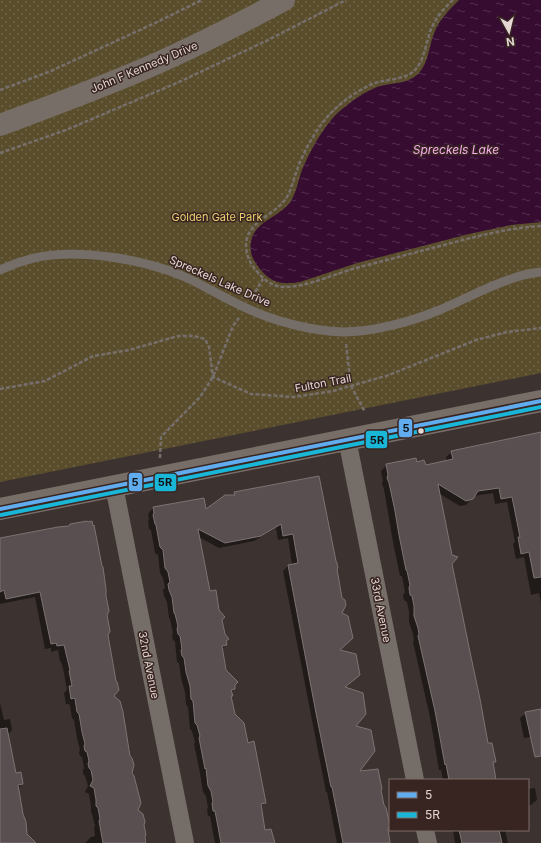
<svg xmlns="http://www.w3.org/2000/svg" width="541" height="843" viewBox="0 0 541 843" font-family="Inter,sans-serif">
  <defs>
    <pattern id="park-dots" width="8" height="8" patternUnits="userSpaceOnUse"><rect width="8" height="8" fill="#594d2c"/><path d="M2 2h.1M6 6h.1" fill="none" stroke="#71664a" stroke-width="1.8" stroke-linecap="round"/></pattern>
    <pattern id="water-ripples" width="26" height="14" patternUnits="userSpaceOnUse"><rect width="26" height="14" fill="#360c31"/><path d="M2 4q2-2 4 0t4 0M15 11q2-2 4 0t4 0" fill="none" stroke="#532f4e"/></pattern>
  </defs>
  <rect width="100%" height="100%" fill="#3c3230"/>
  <path fill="url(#park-dots)" d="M0,0H541V373L0,482Z"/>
  <path fill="url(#water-ripples)" d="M459,0H541V222L511,225L469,234L357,263L300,282C282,285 271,283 260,269C252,259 248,250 252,238C257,221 281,216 291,201C296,193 298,182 301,173C308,154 325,123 341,110C352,101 364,92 377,87C391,82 408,85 419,73C429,62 429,44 435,31C440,19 450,9 459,0Z"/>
  <path fill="#0007" d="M541,433V603L539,593L531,595L524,557L516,559L513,544L515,542L507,502L495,504L493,493L474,496L466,505L460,506L438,493L451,564L487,745L495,762L492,764L495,780H443L441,770H439L430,717L413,642L414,641L413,634L409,622V612L407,602L404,600L403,595L405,592L402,576H400L393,542L384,489L382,484L383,481L381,471L387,465L416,463L425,466L447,462L446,457L452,452Z
    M319,477L336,569L341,614L339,650L359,675L344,688L355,727L358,773L380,790L389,843H337L327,792H326L283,571L288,566L292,565L288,538L278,540L276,528L254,541L219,548L199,537L209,592L221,619L226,645L222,649L225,670L233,685L234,689L231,692L232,696L230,697L234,714L247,744L265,802L261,807L264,832L274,843H215L210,816H208L207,809L208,808L206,796L203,792L200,773L194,744L195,742L192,731L190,729L188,707L186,705L185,692L181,678L179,663L177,662L175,641L173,640L172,635L173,633L170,619L169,618L167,602L164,596L163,590L165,588L163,578L160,573L158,555L155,553L151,530L149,529L148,521L149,520L148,514L153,508L206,511L232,496L235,493Z
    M0,540L106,615V635L113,696L130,773L136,811L142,814L147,843H85L91,837L95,836L94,828L95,826L92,814L91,812V806L89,794L85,792L88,786L85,776L83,774V770L84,768L82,757L80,756L79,752L80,750L77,738L74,720L72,718L70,705L68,704H66L64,693L67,690L63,668L61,662L60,661L58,650L51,652V648L45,649L35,597L0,604Z
    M0,703L4,720L10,719L12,730L7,736L15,774L22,784L18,789L26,834L29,843H0Z
    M541,710V735L524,738L520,718L526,713Z
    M535,788L537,800L531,805L528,806V789Z
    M453,830H505L508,843H455Z"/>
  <path fill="#594f50" stroke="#7c7373" d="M541,432V577L534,578L529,552L521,554L518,537H520L512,497L501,499L499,488L478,491L473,499L466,501L438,484L452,555L458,557L452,564L470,652L480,699L488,743H492L496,762H493L496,780H449L446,764L445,765L435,711L418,636L419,634L418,628L414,616V606L412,596L410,595L409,588L410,585L407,571L406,570L399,535L395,511L389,483L387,478L388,475L386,464L416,458L417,462L424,460L426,465L453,459L451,451Z
    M319,476L336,561L337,563L338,568L337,569L342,598L345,600L346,605L342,613L348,616L353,638L340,650L356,654L360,675L345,687L363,693L366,714L356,726L371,730L375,751L360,771L378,769L382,789L381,790L384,805L386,808L390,826L388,829L390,843H343L332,787H331L316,713L288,565L298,563L293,534L283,536L281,524L261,536L225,543L198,529L210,591L216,590L219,610L225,617L222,620L225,634L229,639L226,641L227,645L222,646L226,670L238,682L235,685V689L231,690L233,696H231L235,714L244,723L248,743L254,741L266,803L261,804L265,830L271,829L275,843H221L215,811H213L212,803L213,802L211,791L208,786L206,768L205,769L199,738L200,736L197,725L195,723L193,701L191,699L190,686L186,672L184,658L182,656L181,650L182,649L180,636L178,634L177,629L178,626L175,614L174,613L172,597L169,590L168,584L170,582L168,572L165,568L163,550L160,547L156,525L155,524L153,515L154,513L153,507L204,498L206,509L225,495H235L234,492Z
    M87,521L88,522L92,521L93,526L94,525L102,566L103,567L106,589V596L109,611L107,615L110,631L108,635L116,681L117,682L119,690L114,696L120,701L123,712L130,756L132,758L134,765L132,773L134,776L141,803L138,810L143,814L145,822L144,825L146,835L145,836L146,843H103L99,821L100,819L98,808L96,806V800L94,788L90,786L93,780L91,770L89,768L88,764L89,761L87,752L85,751L84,746L85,744L82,732L79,714L77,712L75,699L74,698L71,699L69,686H72L69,671L70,670L64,645L57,646L56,643L51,644L40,592L6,599L4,590L0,592V538L58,527L69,526L70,524Z
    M541,709V756L535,757L525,712Z
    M7,728L16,773L21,772L23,784L18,785L23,814L26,822L27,834L36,843H0V729Z
    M459,830H499L502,843H462Z"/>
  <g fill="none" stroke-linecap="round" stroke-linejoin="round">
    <path stroke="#776f6c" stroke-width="2.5" stroke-dasharray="4 2" stroke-linecap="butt" d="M453,0C444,8 436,18 431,29C426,42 425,59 415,70C406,80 385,79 372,84C359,90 346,99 336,108C319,123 304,150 297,170C294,178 292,187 288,195C278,215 248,219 246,244C246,254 249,262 255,269C263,279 272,287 285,287C307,287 334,274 356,268C383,261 410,254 436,247C471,238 505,228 541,226
      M0,90L51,71L155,23L202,0
      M0,153L66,130L179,82L268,40L346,0
      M252,297L263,279
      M346,344L351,386L365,412
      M0,389L45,381L93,356L129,350L178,336H194L205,339L209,347L213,377L251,394L294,397L333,391L389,375L476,340L507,332L541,328
      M160,458L161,437L200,397L213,377L233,326L239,318"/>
    <path stroke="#756d67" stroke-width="9" d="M0,270C11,265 22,261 34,258C78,248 144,259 185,277C205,286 224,298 244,307C273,321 311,331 343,332C372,332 410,322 437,311C464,300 489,285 517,277C525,274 533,273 541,272"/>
    <path stroke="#756d67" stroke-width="18" d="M347,439L415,780
      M114,486L185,843
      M425,830L428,843"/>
    <path stroke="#786e68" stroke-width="22" d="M0,125C51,106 103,87 153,65C198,45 241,23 284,0
      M0,509L541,401"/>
    <defs>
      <path id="bus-1" d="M0,509L541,401"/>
      <path id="bus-2" d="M1,515L541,407"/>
    </defs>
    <use href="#bus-1" stroke="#382521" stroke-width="7"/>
    <use href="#bus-2" stroke="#382521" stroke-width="7"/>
    <use href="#bus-1" stroke="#60acee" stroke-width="4"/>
    <use href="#bus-2" stroke="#1ab6d8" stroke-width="4"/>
  </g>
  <circle fill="#e4d7d4" stroke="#382521" stroke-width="1.5" cx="421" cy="431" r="3.5"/>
  <g text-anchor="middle" stroke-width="3" stroke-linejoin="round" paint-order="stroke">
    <g font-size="11" fill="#e4d7d4" stroke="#382521">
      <text transform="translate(144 67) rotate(-23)" y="4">John F Kennedy Drive</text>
      <text transform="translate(220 281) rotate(24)" y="4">Spreckels Lake Drive</text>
      <text transform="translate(323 383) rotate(-11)" y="4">Fulton Trail</text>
      <text transform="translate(381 610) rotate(79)" y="4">33rd Avenue</text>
      <text transform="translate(149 665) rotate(79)" y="4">32nd Avenue</text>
    </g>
    <g font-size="11" fill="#eace6f" stroke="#382521">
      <text x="217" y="221">Golden Gate Park</text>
    </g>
    <g font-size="12" font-style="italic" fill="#f8adee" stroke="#382521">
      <text x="456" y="154">Spreckels Lake</text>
    </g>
  </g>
  <g stroke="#382521" stroke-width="1.5">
    <rect x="398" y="418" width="15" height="20" rx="4" fill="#60acee"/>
    <rect x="365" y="430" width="23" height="19" rx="4" fill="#1ab6d8"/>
    <rect x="128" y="472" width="15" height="20" rx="4" fill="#60acee"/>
    <rect x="154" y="473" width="23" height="19" rx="4" fill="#1ab6d8"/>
  </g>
  <g font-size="11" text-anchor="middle" font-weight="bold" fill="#111">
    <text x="406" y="432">5</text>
    <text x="377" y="444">5R</text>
    <text x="135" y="486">5</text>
    <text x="165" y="486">5R</text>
  </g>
  <rect x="389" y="779" width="140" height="52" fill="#382521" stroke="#7d6c69"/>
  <rect x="397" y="792" width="20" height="6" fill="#60acee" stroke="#7d6c69"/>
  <text x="425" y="799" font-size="12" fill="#e4d7d4">5</text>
  <rect x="397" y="812" width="20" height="6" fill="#1ab6d8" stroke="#7d6c69"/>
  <text x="425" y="819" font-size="12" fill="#e4d7d4">5R</text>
  <g transform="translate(509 32) rotate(172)" stroke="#382521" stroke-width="3" paint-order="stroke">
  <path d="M0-3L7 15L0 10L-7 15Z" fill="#e4d7d4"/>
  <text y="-6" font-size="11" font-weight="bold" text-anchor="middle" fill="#e4d7d4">N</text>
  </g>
</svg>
